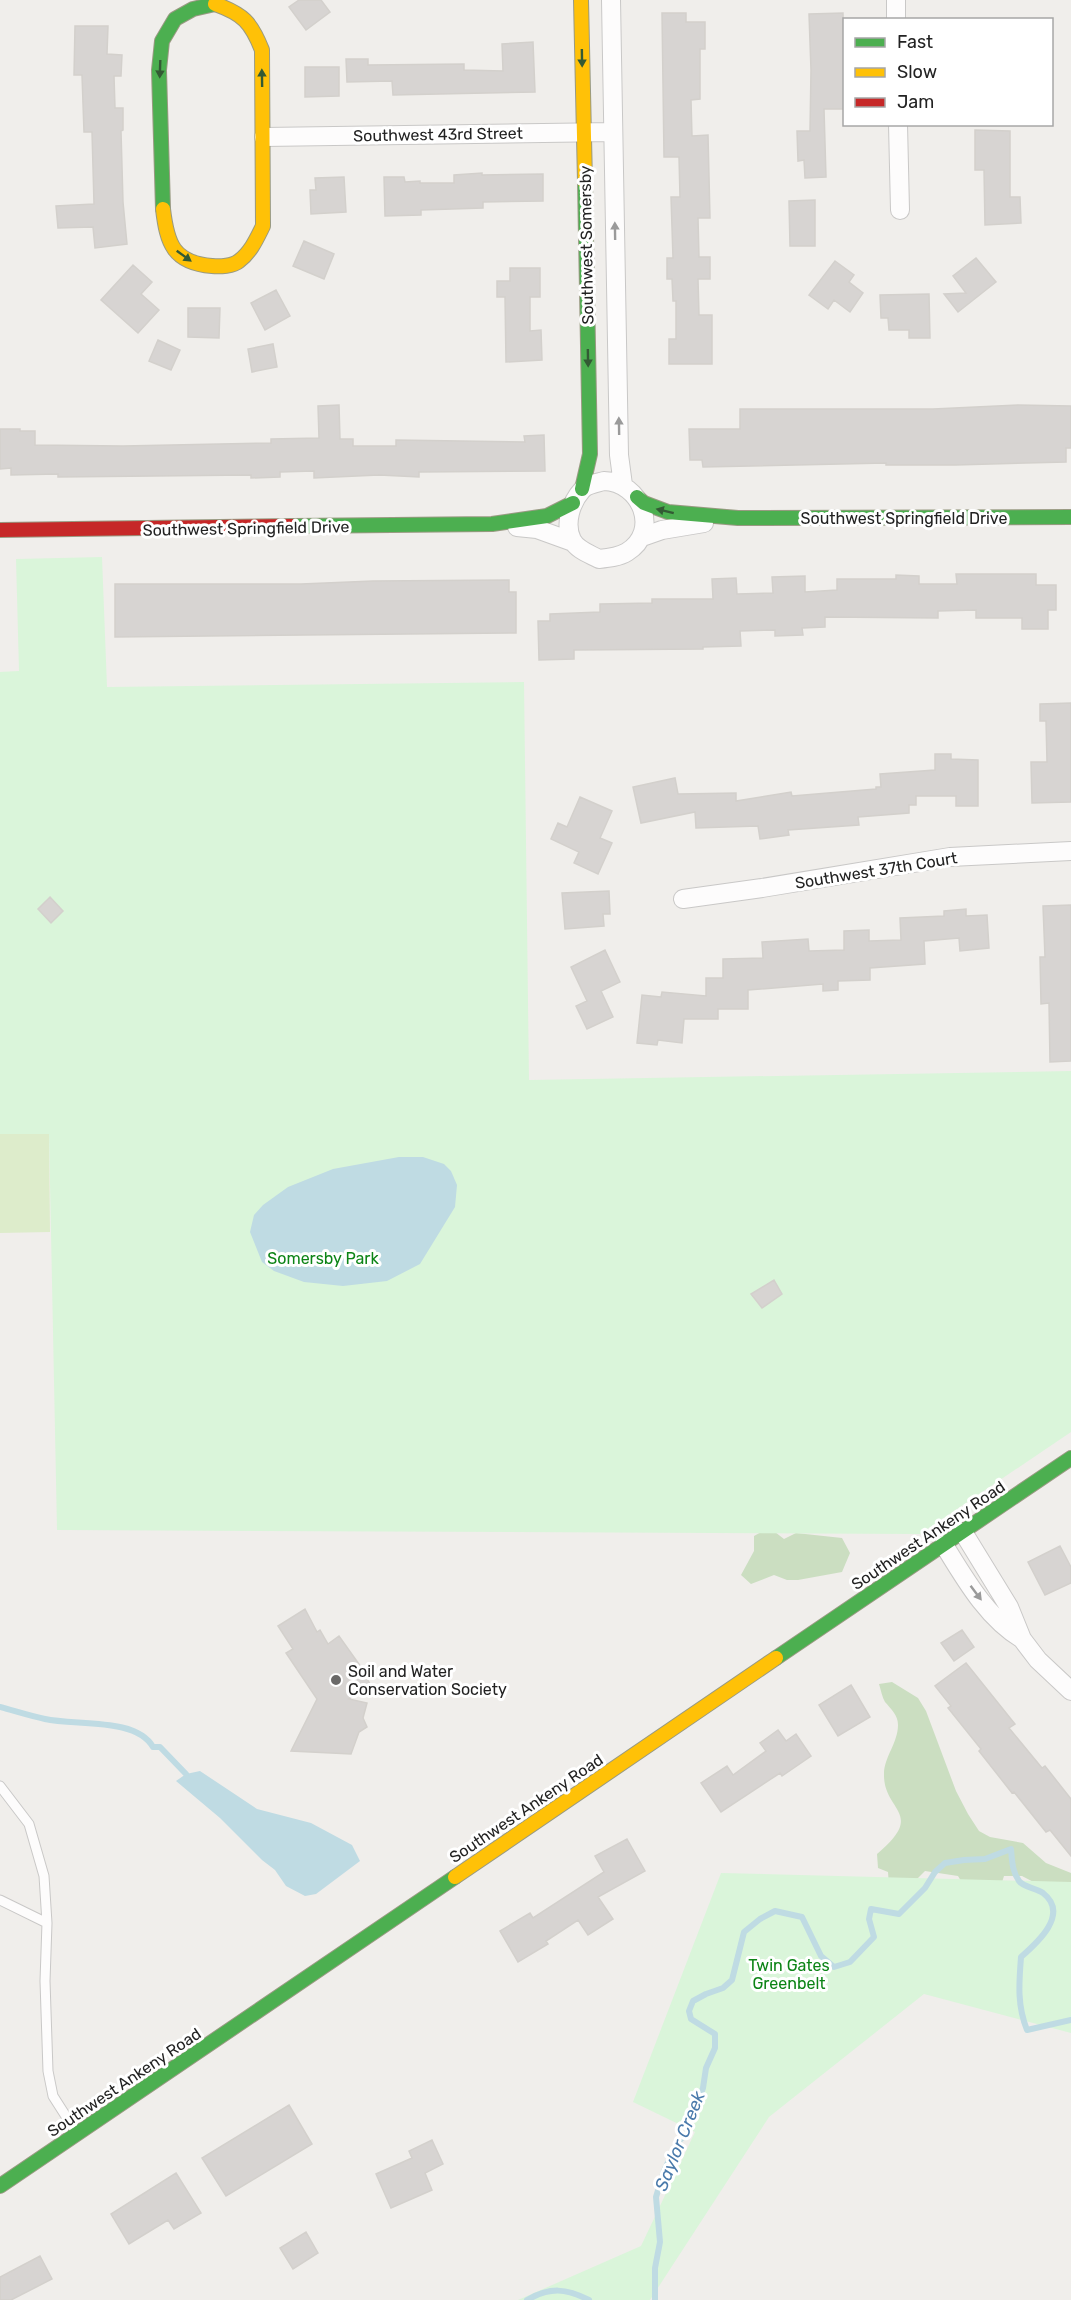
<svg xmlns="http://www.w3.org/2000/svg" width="1071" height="2300" viewBox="0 0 1071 2300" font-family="Rubik,sans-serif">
  <rect width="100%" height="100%" fill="#f0eeeb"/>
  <path fill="#ddeccb" d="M49,1133L50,1232L0,1233V1134Z"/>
  <path fill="#cbdec1" d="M763,1531L775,1532L784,1539L796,1533L842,1538L850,1553L842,1572L798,1580H787L774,1575L751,1584L741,1575L754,1551V1536Z
    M892,1682L918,1698L926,1711L956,1791L968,1814L979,1831L990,1837L1023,1843L1046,1863L1071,1873V1963L1043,1887L1022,1876H1004L995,1904L964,1886L958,1876L925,1871L909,1887L889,1886L888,1872L878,1868L877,1854C927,1812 883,1812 884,1774C884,1757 898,1743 898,1725C898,1715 891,1709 885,1702C882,1697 881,1690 879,1684Z"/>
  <path fill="#daf5da" d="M102,557L107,687L524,682L529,1080L1071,1071V1432L920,1534L57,1530L49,1134H0V672L19,671L16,559Z
    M721,1873L1071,1882V2033L924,1994L769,2117L650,2300H518L641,2246L695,2132L633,2102Z"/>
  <path fill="#bfdbe3" d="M399,1157H423L444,1164L451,1171L457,1185L455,1207L420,1264L387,1281L343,1286L304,1282L274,1271L262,1262L250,1232L254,1215L263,1205L288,1187L333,1169Z
    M200,1771L257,1809L311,1823L352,1845L360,1861L316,1894L305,1896L286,1886L275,1870L262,1860L220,1818L176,1781L186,1774Z"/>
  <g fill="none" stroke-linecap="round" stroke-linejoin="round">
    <path stroke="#bfdbe3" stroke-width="6" d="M0,1707C15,1711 30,1716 45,1719C75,1726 136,1717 153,1747H160L186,1774
      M527,2300C550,2287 566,2288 589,2300
      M655,2300V2268L660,2242L656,2197L664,2171L677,2143L686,2134L703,2088L706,2068L715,2048V2034L691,2019L689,2011L693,2001L706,1994L723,1988L732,1980L744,1932L760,1919L775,1911L802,1917L821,1956L834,1967L850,1962L874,1937L869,1919L871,1909L899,1914L925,1888L935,1872L945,1863L964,1860L985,1859L1011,1849C1012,1860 1012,1871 1019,1881C1023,1887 1036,1888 1043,1893C1070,1914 1037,1943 1021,1957C1019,1983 1017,2005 1027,2030L1071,2020"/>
  </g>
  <path fill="#d7d4d2" stroke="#d3d0cc" stroke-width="1.5" d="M299,0H321L330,12L306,30L289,7Z
    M662,13H686V22H705V49H700V99L691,100L692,136L708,135L710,218H698L699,257H710V279H698L699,315H712V364H669V339H676V301H673L672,279H667V258H673L671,197H680L679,157H664Z
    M843,13L844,109H824L826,177L805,178L804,160L798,161L797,131H810L811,70L809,14Z
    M75,26H108L107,54L122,55L121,76H114L115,108H123V130L121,131L123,202L127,244L95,248L93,227L58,228L56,206L94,204L92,132H84L82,75H74Z
    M533,42L535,92L393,95L392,81L347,82L346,59H368V65L464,64V70L503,71L502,44Z
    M305,67H339V96L305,97Z
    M975,130L1010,131V197H1020L1021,223L985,225L984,170H975Z
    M482,173V175L543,174V201L483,202V208L421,210V215L385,216L384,177H404L405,182L420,181V183H454V175Z
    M344,177L346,212L311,214L310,190H316L315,178Z
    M815,200V246H790L789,201Z
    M304,241L334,254L324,279L293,266Z
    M976,258L996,282L958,312L944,294L966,293L953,276Z
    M835,261L854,275L849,282L863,293L850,312L834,300L828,309L809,295Z
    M133,265L152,282L141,294L159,310L138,333L101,300Z
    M510,268H540V297H530V331L541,330L542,360L506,362L505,297H497V281H510Z
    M276,290L290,316L265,330L251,303Z
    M929,294L930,338H909V330H889L888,318H881L880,295Z
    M188,308H220L219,338L188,337Z
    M158,340L180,350L171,370L149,361Z
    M273,344L277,367L252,372L248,349Z
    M339,405L340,439H353V446H396V440L525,442L524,436L544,435L545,471L419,472V477L379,475L314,478V471L280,472V477L251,478V475L58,477V474L11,475V468L0,469V429H20V431H35V445L123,446L271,443V439L319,438L318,406Z
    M1018,405L1071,406V448H1066V462L955,465H886V463L703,467L702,460H690L689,429H740V409H933Z
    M956,574H1036V585H1056V610H1048V629H1022V618H976V610L938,611V618L825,617V627L802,628L803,635L775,636V630L740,631L741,646L703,647V649L574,650V659L539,660L538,621H550V614L600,612V604L652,603V599H713L712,579L736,578L737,594L773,593L772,577L805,576V592L837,590V579H896V575L919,576V584H957Z
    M509,580V592H516V633L115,637V584H301L373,581Z
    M1071,703V802L1032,803L1031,762H1047L1046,721H1040V704Z
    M935,754H951V759L978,760V806H956V796H916V805H909V813L858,817L859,825L788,830L789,835L760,839L758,826L696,828L695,812L641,823L633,787L675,778L678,794L736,793V801L791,792L792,796L876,789V787H881L880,774L935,770Z
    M580,797L612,811L600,838L612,843L598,874L574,863L579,852L551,839L558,823L567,827Z
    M609,891L610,914H603L604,926L565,929L562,893Z
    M50,897L63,911L51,923L38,909Z
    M1071,905V1061L1050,1062L1049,1003L1041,1004L1040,957H1045L1043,906Z
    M966,909V916L987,915L989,948L960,951L959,938L924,941L925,964L870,968V980L838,981V990L823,991V984L748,990V1009H718V1019H684L682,1043L658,1040L657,1045L637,1043L642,995L661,997L662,992L706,996V978H723V959L763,958L762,942L808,939L809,951L844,950V931L869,930V941L901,940L900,918L944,916V911Z
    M605,950L620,982L601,991L613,1017L587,1029L576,1006L587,1001L571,967Z
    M774,1280L782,1294L762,1308L751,1294Z
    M1060,1546L1071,1567V1583L1045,1595L1028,1562Z
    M305,1609L317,1632L320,1630L328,1644L339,1636L366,1674L365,1675L370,1684L349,1699L367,1703L363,1718L367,1727L359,1732L351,1754L291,1751L317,1699L286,1653L293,1649L278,1626Z
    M962,1630L974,1647L954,1661L941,1643Z
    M966,1663L1015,1724L1009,1728L1042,1768L1045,1766L1071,1799V1856L1050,1830L1046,1832L1014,1792L1012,1793L979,1751L981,1749L948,1708L951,1706L935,1686Z
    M851,1685L870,1717L838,1736L819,1705Z
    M778,1730L786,1741L796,1734L811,1756L782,1776L780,1773L721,1812L701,1783L727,1766L733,1775L766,1751L760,1743Z
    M627,1839L645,1871L598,1897L613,1919L588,1935L578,1920L546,1941L548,1944L518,1962L500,1931L530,1913L533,1918L604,1872L595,1856Z
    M289,2105L312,2144L226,2196L202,2158Z
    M432,2140L443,2164L425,2173L432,2190L391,2208L376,2174L412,2158L409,2151Z
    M176,2173L201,2213L174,2229L168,2220L129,2244L111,2214Z
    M306,2232L318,2253L293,2269L280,2248Z
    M40,2256L52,2279L11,2300H0V2277Z"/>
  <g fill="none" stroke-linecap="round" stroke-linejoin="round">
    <defs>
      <path id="lane" d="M0,1786L29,1824L44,1876L47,1923L45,1981L48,2071L53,2096L76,2132
        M0,1900L47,1923"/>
      <path id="street" d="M611,0L619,455L623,485
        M896,0V20
        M898,124L900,210
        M264,137L613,132
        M604,481C641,482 661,531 627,552C619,557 609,558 599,559C590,554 577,550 572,540C564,524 571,502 582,490C587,484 597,483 604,481Z
        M517,527L537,529L573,542
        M642,537L662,530L704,523
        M683,899L762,888L950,857L1071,851
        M963,1532L1009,1607L1022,1639L1038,1660L1071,1691
        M944,1545C965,1579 987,1618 1022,1639"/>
      <path id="fast" d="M163,209L159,70L162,41L175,19L193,9L215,4
        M582,489L590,454L585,182
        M637,497L644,503L668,512L738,518L1071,517
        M292,526L492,524L547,516L573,503
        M776,1658L1071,1458
        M0,2186L455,1877"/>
      <path id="slow" d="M581,0L585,182
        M163,209C167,243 173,263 212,266C220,267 233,266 239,261C251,252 257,238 263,226L262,50C251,22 243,14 215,4
        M455,1877L776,1658"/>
      <path id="jam" d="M0,530L292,526"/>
    </defs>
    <use href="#lane" stroke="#c9c8c7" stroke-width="11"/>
    <use href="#street" stroke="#c9c8c7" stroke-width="20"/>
    <use href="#fast" stroke="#999a82" stroke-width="16"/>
    <use href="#slow" stroke="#999a82" stroke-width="16"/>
    <use href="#jam" stroke="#999a82" stroke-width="16"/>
    <use href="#lane" stroke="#fdfcfc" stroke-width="9"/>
    <use href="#street" stroke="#fdfcfc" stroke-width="18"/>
    <use href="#fast" stroke="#4caf50" stroke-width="14"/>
    <use href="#slow" stroke="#ffc107" stroke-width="14"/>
    <use href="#jam" stroke="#c62828" stroke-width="14"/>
  </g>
  <defs><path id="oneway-solid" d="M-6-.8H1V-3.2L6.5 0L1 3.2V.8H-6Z" transform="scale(1.5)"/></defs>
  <g fill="#335a34">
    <use href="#oneway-solid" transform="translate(582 58) rotate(89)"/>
    <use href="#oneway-solid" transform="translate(160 69) rotate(92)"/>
    <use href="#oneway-solid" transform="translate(262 78) rotate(-91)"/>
    <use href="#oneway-solid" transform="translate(184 256) rotate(36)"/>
    <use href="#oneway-solid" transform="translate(588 358) rotate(89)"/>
    <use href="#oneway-solid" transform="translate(665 511) rotate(-166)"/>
  </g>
  <g fill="#9a9a9a">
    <use href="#oneway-solid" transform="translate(615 231) rotate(-91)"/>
    <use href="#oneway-solid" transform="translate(619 426) rotate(-91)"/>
    <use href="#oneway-solid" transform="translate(976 1593) rotate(53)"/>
  </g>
  <circle fill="#6a6968" stroke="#fff" stroke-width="2" cx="336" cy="1680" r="6"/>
  <g text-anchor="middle" stroke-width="6" stroke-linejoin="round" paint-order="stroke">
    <g font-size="16" fill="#222" stroke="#fff">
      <text transform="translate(438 134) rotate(-1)" y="6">Southwest 43rd Street</text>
      <text transform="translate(586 245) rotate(-91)" y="6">Southwest Somersby</text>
      <text x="904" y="524">Southwest Springfield Drive</text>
      <text transform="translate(246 528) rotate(-1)" y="6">Southwest Springfield Drive</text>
      <text transform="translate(876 870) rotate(-9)" y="6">Southwest 37th Court</text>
      <text transform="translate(928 1535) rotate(-34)" y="6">Southwest Ankeny Road</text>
      <text transform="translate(526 1808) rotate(-34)" y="6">Southwest Ankeny Road</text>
      <text transform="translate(124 2082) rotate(-34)" y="6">Southwest Ankeny Road</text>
    </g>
    <g font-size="16" fill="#0c8416" stroke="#fff">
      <text x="323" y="1264">Somersby Park</text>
      <text x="789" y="1971">Twin Gates<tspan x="789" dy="18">Greenbelt</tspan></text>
    </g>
    <g font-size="16" fill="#222" stroke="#fff" text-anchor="start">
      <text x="348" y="1677">Soil and Water<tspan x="348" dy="18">Conservation Society</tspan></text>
    </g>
    <g font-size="18" font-style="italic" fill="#4a7aab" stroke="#fff">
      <text transform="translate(680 2141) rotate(-68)" y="6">Saylor Creek</text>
    </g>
  </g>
  <rect x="843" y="18" width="210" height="108" fill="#ffffff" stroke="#a7a7a7" stroke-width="1.5"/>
  <rect x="855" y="38" width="30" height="9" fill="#4caf50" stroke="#a7a7a7" stroke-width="1.5"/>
  <text x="897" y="48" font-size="18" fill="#222222">Fast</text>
  <rect x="855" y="68" width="30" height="9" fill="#ffc107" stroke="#a7a7a7" stroke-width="1.5"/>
  <text x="897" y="78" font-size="18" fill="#222222">Slow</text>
  <rect x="855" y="98" width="30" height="9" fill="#c62828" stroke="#a7a7a7" stroke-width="1.5"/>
  <text x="897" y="108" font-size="18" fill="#222222">Jam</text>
</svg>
